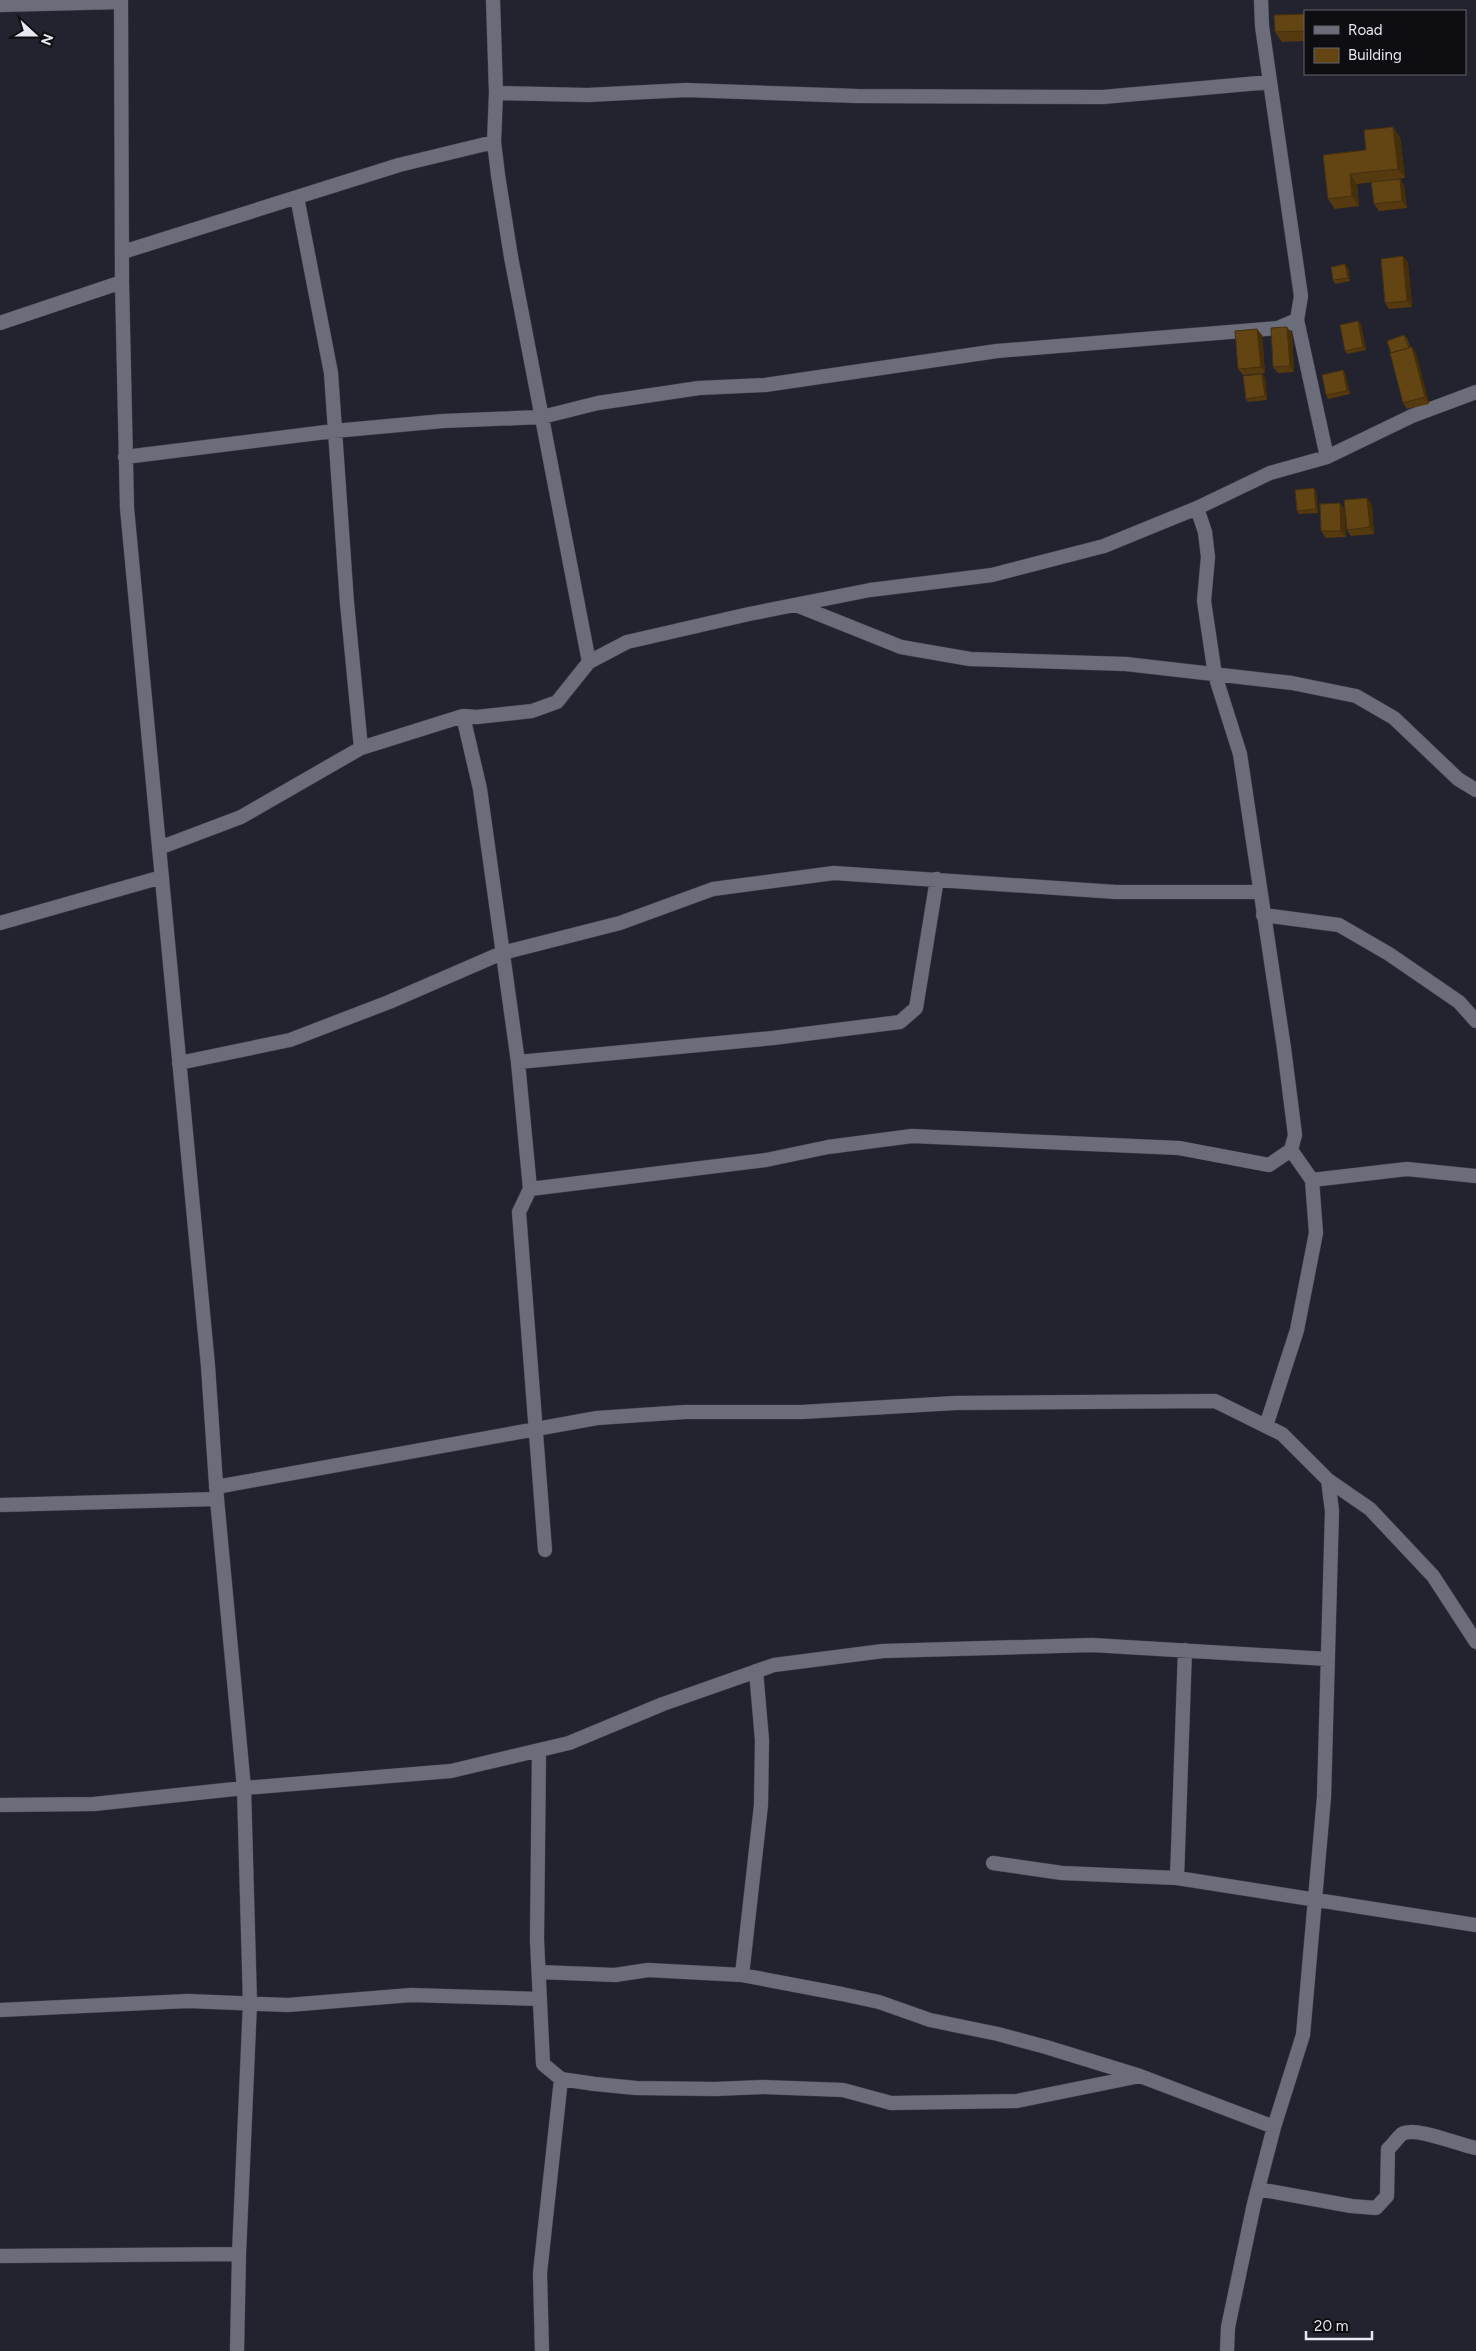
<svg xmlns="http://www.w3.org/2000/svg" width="1476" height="2351" viewBox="0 0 1476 2351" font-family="Figtree,sans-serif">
  <rect width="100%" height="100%" fill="#23232f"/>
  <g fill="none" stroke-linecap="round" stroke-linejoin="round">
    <defs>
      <path id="minor" d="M121,0L122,282L127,508L208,1366L217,1499L244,1788L250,2003L239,2254L237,2351
        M493,0L496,93L494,142L498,175L511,257L589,662
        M1261,0L1262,26L1301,296L1297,320L1327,457
        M0,5L121,2
        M496,93L588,95L686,90L857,96L1103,97L1270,82
        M297,197L331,373L347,603L361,748
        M123,252L399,165L494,142
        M0,323L122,282
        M125,457L334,431L443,421L542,417L598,403L699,388L765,385L997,351L1278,328L1297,320
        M796,605L901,647L970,659L1126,664L1292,683L1356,696L1394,718L1458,779L1476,790
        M463,716L480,789L518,1062L530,1189L519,1212L545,1550
        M159,848L241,817L361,748L463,716L477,717L532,711L557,702L589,662L627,642L749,614L870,590L992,575L1104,546L1197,508L1270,473L1327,457L1412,416L1476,392
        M1263,915L1339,925L1389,954L1459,1002L1476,1021
        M0,923L162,877
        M518,1062L773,1038L900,1022L916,1008L937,879
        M179,1063L290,1040L389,1002L502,953L620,923L713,889L834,873L1116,892H1259
        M1312,1180L1407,1169L1476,1176
        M530,1189L766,1160L828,1147L912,1136L1179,1148L1269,1165L1291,1150L1295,1135L1284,1048L1240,754L1215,675L1204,601L1208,557L1205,532L1197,508
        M1266,1426L1297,1330L1316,1233L1312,1180L1291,1150
        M1328,1480L1370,1509L1433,1576L1476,1642
        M216,1487L597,1418L685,1412H802L955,1403L1215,1401L1282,1434L1328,1480L1332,1511L1324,1797L1303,2035L1274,2127L1254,2204L1228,2327L1227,2351
        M0,1505L217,1499
        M539,1752L537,1940L543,2064L561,2079L595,2084L636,2088L715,2089L763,2087L843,2090L891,2103L1017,2101L1140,2076
        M0,1805L94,1804L244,1788L451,1771L569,1743L663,1704L774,1665L883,1651L1092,1645L1327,1659
        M993,1863L1062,1873L1177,1878L1476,1925
        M1177,1878L1185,1650
        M539,1972L615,1975L648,1970L742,1975L842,1994L879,2002L930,2020L998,2034L1046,2047L1140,2076L1274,2127
        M742,1975L761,1805L762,1740L756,1671
        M0,2010L188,2001L288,2005L411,1995L539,1999
        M1258,2189L1351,2206L1376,2208L1387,2196L1388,2149C1393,2145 1397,2138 1402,2134C1417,2126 1458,2145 1476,2148
        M0,2256L239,2254
        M542,2351L540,2273L561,2079"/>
    </defs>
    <use href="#minor" stroke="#41414b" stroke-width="15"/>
    <use href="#minor" stroke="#6c6d7a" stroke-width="14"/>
  </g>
  <path fill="#553a10" d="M1305,14V41L1282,42L1275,32Z
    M1400,137L1405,178L1357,184L1359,206L1335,209L1328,199L1366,150Z
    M1400,179L1404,186L1407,208L1379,211L1374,204Z
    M1403,256L1408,263L1412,307L1389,309L1385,303Z
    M1348,268L1350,281L1335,284L1333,280Z
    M1358,321L1361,324L1366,350L1347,354L1345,351Z
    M1292,333L1294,372L1278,373L1273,367Z
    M1262,335L1265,373L1243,375L1238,369Z
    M1404,335L1407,338L1410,347L1416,354L1429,404L1407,409L1403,403L1391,352Z
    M1345,373L1350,394L1328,399L1326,395Z
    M1265,377L1267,400L1248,402L1246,399Z
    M1316,491L1318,513L1299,514L1297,511Z
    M1367,498L1372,505L1374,534L1351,536L1347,530Z
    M1340,503L1346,537L1326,538L1321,531Z"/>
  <path fill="#45300d" d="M1393,127L1400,137L1405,178L1398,169Z
    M1350,174L1357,184L1359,206L1352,196Z
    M1400,179L1404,186L1407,208L1402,201Z
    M1403,256L1408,263L1412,307L1407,301Z
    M1345,264L1348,268L1350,281L1348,278Z
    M1358,321L1361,324L1366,350L1363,347Z
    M1287,327L1292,333L1294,372L1290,366Z
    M1257,329L1262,335L1265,373L1261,367Z
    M1412,347L1416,354L1429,404L1425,397Z
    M1343,370L1345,373L1350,394L1347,391Z
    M1262,374L1265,377L1267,400L1265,396Z
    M1314,488L1316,491L1318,513L1316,509Z
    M1367,498L1372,505L1374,534L1370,527Z
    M1340,503L1345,510L1346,537L1341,531Z"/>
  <path fill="#634413" stroke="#45300d" d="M1385,10V11H1355Z
    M1305,14V31L1275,32L1274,15Z
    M1393,127L1398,169L1350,174L1352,196L1328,199L1323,155L1366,150L1364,130Z
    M1400,179L1402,201L1374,204L1371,182Z
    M1403,256L1407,301L1385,303L1381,259Z
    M1345,264L1348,278L1333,280L1331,267Z
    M1358,321L1363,347L1345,351L1340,325Z
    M1287,327L1290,366L1273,367L1271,328Z
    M1257,329L1261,367L1238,369L1235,331Z
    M1404,335L1409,348L1391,353L1387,341Z
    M1412,347L1425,397L1403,403L1390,353Z
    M1343,370L1347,391L1326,395L1322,375Z
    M1262,374L1265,396L1246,399L1243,376Z
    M1314,488L1316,509L1297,511L1295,490Z
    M1367,498L1370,527L1347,530L1344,500Z
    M1340,503L1341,531H1321L1320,504Z"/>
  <rect x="1304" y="10" width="162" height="65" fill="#0d0d12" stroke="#64656b"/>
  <rect x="1314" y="26" width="25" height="8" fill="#6c6d7a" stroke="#64656b"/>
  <text x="1348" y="35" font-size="15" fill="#e7e8f0">Road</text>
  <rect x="1314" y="48" width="25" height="15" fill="#634413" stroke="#64656b"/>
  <text x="1348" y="60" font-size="15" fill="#e7e8f0">Building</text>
  <g transform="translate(35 35) rotate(111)" stroke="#0d0d12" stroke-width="4" paint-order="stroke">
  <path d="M0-4L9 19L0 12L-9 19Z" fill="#e7e8f0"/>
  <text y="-8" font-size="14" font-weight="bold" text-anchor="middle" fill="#e7e8f0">N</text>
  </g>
  <path d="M1306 2331v8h66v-8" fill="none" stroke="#e7e8f0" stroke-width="2.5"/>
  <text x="1314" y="2331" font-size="15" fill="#e7e8f0" stroke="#0d0d12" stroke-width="4" paint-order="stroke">20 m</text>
</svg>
